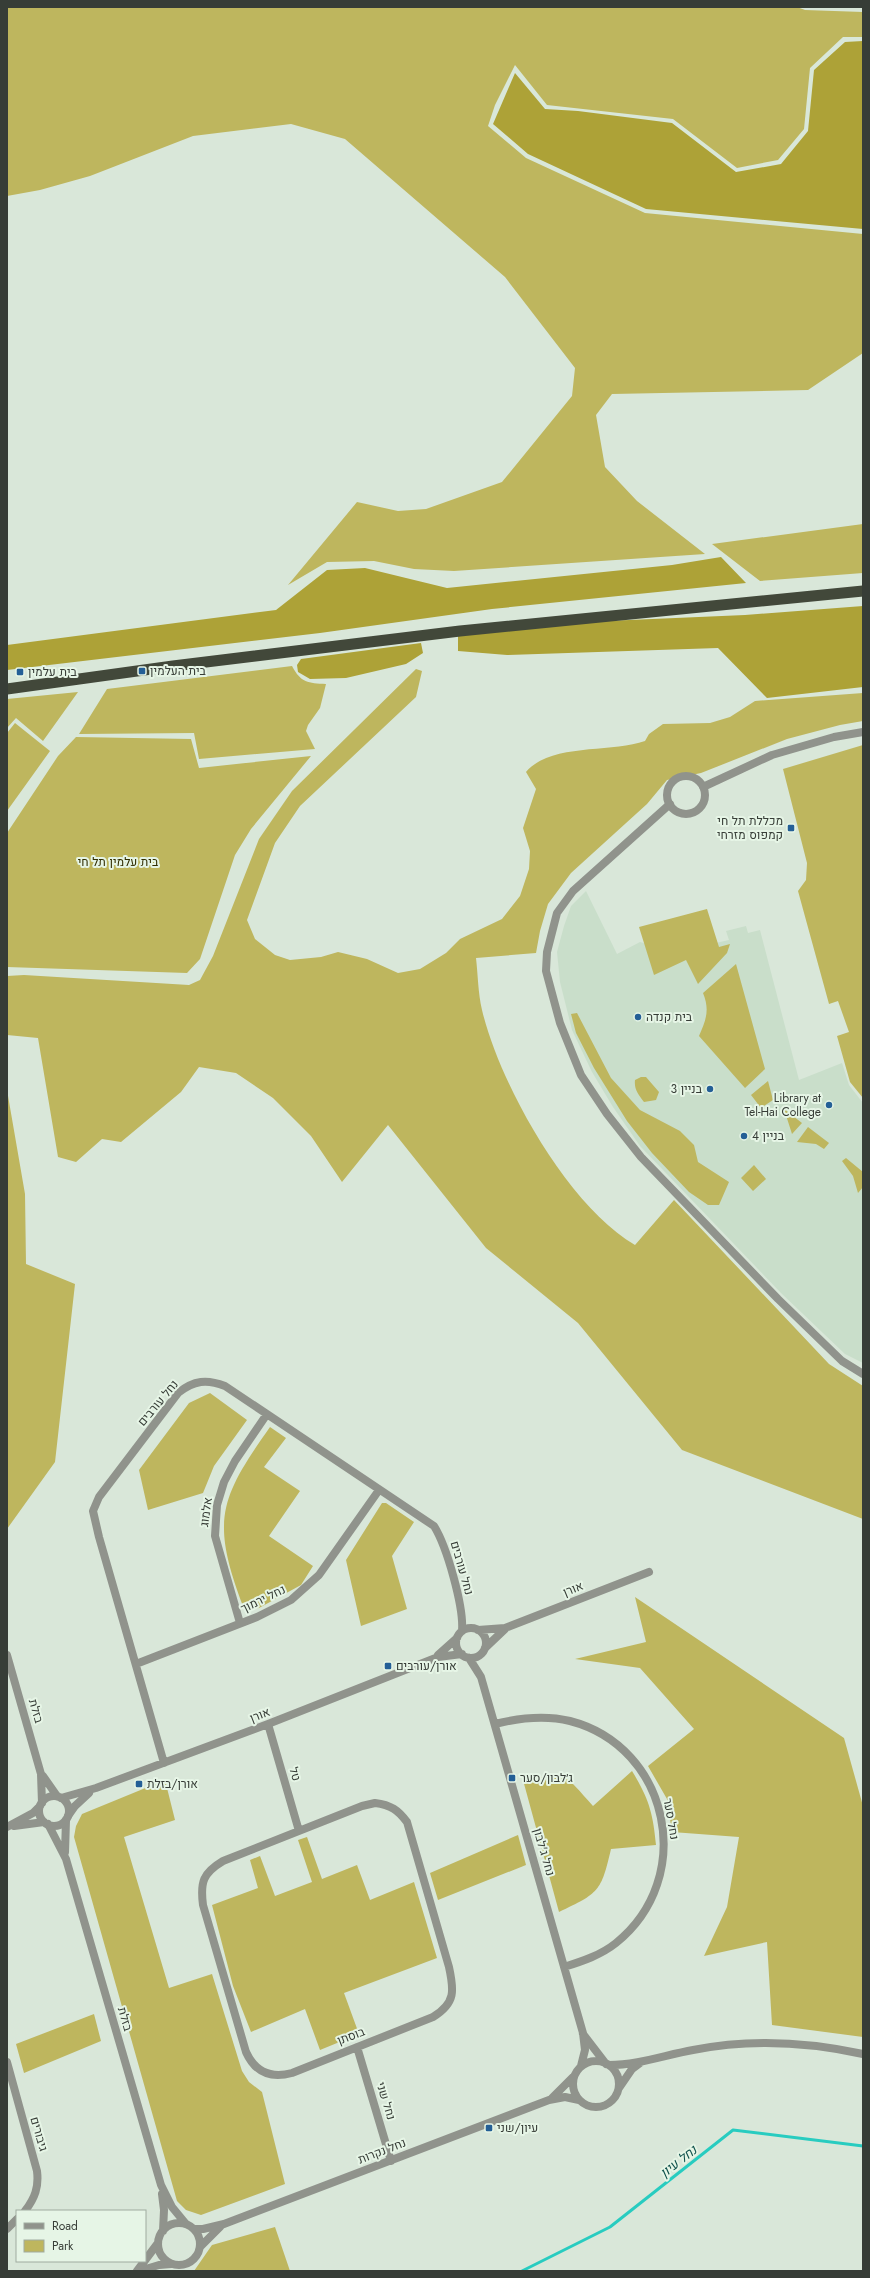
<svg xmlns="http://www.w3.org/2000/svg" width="870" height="2278" viewBox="0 0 870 2278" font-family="Jost,Heebo,sans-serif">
  <rect width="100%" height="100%" fill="#d9e7d9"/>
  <path fill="#c9deca" d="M586,891L617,954L640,942L676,952L729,940L726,931L746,926L748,933L760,930L799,1080L842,1063L849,1085L863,1103V1363L845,1354L781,1293L640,1146L613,1107L592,1072L572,1030L560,982L557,952L564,926L571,906Z"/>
  <path fill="#beb65e" d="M7,7H797L805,10L863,12V37H843L810,68L804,129L778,160L737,168L673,119L547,105L515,65L495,105L488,126L526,158L645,213L863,234V353L808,390L612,394L596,415L605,467L637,501L705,554L454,571L414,569L374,561L327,562L288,585L357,502L398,511L426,509L502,482L572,396L575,368L505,277L345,139L291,124L193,136L90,176L40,190L7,196Z
    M863,524V573L760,581L712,544Z
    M292,666C301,683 308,683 326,684L320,708L308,725L306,731L315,749L199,759L194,733L79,734L107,689Z
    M416,669L422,671L416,697L300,806L275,843L247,920L255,939L275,955L290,960L321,957L338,952L367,959L398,973L420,969L446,953L460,939L502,919L520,896L529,869L530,851L523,828L536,789L526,772C550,743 611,753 645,741L649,734L663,724L710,723L730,717L755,701L863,693V721L840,725L787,739L701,773L667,780L647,804L571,873L548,904L540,931L536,953L476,958C478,975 478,993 482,1010C500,1085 568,1206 635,1245L674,1200L829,1364L863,1386V1519L682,1450L578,1323L486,1248L388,1125L342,1182L311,1136L273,1098L236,1073L199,1067L181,1092L121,1142L102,1139L76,1162L58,1157L38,1038L7,1035V976L24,975L189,985L200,980L213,956L259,839L292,791Z
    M78,692L43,741L16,718L7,728V699Z
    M15,723L50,751L7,811V733Z
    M76,737L191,739L199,768L311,756L251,829L235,855L200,959L187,973L7,967V833L58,756Z
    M863,745V1098L850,1082L837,1036L849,1032L838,1001L829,1004L798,891L806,880L807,863L783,769Z
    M707,909L719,947L730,944L727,953L698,984L686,960L654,975L639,927Z
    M736,964L765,1069L745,1088L699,1036C706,1020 710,1010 703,993Z
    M577,1013L611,1078L640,1110L680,1131L694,1145L698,1162L729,1182L719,1205H708L689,1192L652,1153L627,1121L594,1068L576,1033L571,1014Z
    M641,1077H646L659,1092L656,1100L644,1102C638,1094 634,1089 635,1080Z
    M768,1081L773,1100L761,1108L751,1095Z
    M7,1090L25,1194L26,1264L75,1284L55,1462L7,1529Z
    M784,1109L802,1123L792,1134Z
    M808,1127L829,1143L824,1149L816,1144L797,1142Z
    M846,1158L863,1172V1187L858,1193L853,1176L842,1161Z
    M754,1165L766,1179L753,1191L741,1178Z
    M210,1393L247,1420L214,1466L203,1493L148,1510L139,1470L189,1403Z
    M270,1427L286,1438L264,1467L300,1491L269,1536L313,1566L301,1585L259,1608L246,1609L243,1606C211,1521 219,1499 270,1427Z
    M382,1503H386L414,1522L392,1556L407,1609L361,1626L346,1560Z
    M635,1597L844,1738L863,1806V2037L772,2025L767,1942L704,1956L727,1907L739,1837L672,1832L667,1799L648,1766L694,1729L640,1668L575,1659L646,1642Z
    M632,1771C649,1799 653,1813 656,1845L611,1849C601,1892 599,1893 559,1912L523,1780C569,1772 563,1773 593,1806Z
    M165,1780L175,1820L124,1837L169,1988L212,1974L242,2071L249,2082L262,2092L285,2184L201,2215L186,2210L177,2201L74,1837L76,1826L82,1814Z
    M518,1835L526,1865L438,1900L430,1873Z
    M307,1837L322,1879L357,1865L370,1900L414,1882L437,1958L344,1993L359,2034L320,2050L305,2009L251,2032L233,1986L212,1905L258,1888L250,1860L260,1856L275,1896L312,1882L298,1840Z
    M94,2014L101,2041L24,2073L16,2044Z
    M275,2227L290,2271H194L212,2245Z"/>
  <path fill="#ada237" d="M863,41V229L646,209L528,154L493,124L515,73L545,109L578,111L672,123L736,172L781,164L808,131L814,70L845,42Z
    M721,557L746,583L492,609L320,633L7,670V645L276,610L327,570L365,568L447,588L672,565Z
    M863,606V687L767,698L718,648L507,655L458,651V636L606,621L745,615Z
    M421,643L423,653L406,664L346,678L310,679L298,672L297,665L301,659Z"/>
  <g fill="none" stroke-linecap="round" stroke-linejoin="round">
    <path stroke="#28ccc0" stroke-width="3" d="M522,2271L610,2227L733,2130L863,2146"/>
    <path stroke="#90938c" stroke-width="8" d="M670,804L573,891L557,913L547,952L546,971L560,1023L581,1075L607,1114L641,1157L778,1299L842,1361L863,1374
      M240,1623L215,1536L217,1505L224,1482L235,1461L267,1414
      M456 1643a15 15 0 1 1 30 0a15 15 0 1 1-30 0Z
      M478,1630L505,1628L649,1572
      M485,1648L505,1629
      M7,1655L41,1774L42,1803
      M438,1655L457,1638
      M469,1658L481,1677L583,2033L585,2050L581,2066
      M136,1664L257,1617L291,1600L319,1575L379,1490
      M268,1724L299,1831
      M495,1724C519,1718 545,1715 570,1721C670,1747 697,1878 616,1943C601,1955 583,1961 564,1967
      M164,1763L99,1537L93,1511L99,1497L178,1393C194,1380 207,1379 225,1386L434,1526C447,1547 464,1607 462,1631
      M43,1776L57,1796
      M61,1798L96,1788L268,1724L438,1657L462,1654
      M375,1803C391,1805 398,1810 407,1822L449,1967C454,1990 456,2003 433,2017L292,2073C270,2079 255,2072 246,2052L203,1905C200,1882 203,1873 223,1861L362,1806Z
      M68,1816L75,1806L89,1793
      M48,1824L66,1859L161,2185L172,2207L186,2224
      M65,1852L66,1820
      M583,2034L606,2064
      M357,2047L391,2161
      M573 2084a23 23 0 1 1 46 0a23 23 0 1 1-46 0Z
      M7,2062L37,2171C39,2187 35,2198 25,2211
      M609,2065C638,2065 665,2055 693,2050C748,2039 808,2042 863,2054
      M619,2088L632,2069L640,2063
      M552,2098L573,2077
      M162,2194L164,2210L163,2231
      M158 2244a21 21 0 1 1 42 0a21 21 0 1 1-42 0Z
      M7,2229L17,2219
      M194,2229H203L224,2224L549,2100L565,2097L579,2100
      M200,2247L220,2227
      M137,2271L158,2243
      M139,2271L159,2265L171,2264"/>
    <path stroke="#90938c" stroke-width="8" d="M667 795a19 19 0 1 1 38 0a19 19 0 1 1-38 0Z
      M703,787L772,755L834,737L863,732
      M39 1811a15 15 0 1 1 30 0a15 15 0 1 1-30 0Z
      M14,1826L44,1822
      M7,1827L33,1813L40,1806"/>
    <path stroke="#42483a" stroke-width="11" d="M7,689L173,666L460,631L863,591"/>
  </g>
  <g fill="#245f96" stroke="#e6f5e6" stroke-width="1.5">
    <rect x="138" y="667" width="8" height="8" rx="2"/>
    <rect x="16" y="668" width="8" height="8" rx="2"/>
    <rect x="787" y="824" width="8" height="8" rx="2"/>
    <circle cx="638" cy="1017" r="4"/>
    <circle cx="710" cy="1089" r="4"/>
    <circle cx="829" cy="1105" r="4"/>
    <circle cx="744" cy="1136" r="4"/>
    <rect x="384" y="1662" width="8" height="8" rx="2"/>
    <rect x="508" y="1774" width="8" height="8" rx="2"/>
    <rect x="135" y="1780" width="8" height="8" rx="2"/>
    <rect x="485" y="2124" width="8" height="8" rx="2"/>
  </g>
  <g text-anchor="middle" stroke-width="4" stroke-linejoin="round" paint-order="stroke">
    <g font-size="12" fill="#373d37" stroke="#e6f5e6" text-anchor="start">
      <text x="150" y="675">בית העלמין</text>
      <text x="28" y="676">בית עלמין</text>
      <text x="783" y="825" text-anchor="end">מכללת תל חי<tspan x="783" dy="14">קמפוס מזרחי</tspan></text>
      <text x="646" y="1021">בית קנדה</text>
      <text x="702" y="1093" text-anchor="end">בניין 3</text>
      <text x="821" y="1102" text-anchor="end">Library at<tspan x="821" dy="14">Tel-Hai College</tspan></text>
      <text x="752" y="1140">בניין 4</text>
      <text x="396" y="1670">אורן/עורבים</text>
      <text x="520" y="1782">ג׳לבון/סער</text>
      <text x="147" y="1788">אורן/בזלת</text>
      <text x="497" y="2132">עיון/שני</text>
    </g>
    <g font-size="12" fill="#312d00" stroke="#e6f5e6">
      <text x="118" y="866">בית עלמין תל חי</text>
    </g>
    <g font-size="12" fill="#373d37" stroke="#e6f5e6">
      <text transform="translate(158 1403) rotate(-50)" y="4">נחל עורבים</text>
      <text transform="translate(206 1512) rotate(-82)" y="4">אלמוג</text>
      <text transform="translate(462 1568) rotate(74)" y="4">נחל עורבים</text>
      <text transform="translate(573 1589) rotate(-22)" y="4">אורן</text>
      <text transform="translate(263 1599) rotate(-26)" y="4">נחל ירמוך</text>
      <text transform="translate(36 1711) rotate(74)" y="4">בזלת</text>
      <text transform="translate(260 1715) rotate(-21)" y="4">אורן</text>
      <text transform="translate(295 1774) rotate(74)" y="4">טל</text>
      <text transform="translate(671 1819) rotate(80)" y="4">נחל סער</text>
      <text transform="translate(544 1852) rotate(74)" y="4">נחל ג'לבון</text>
      <text transform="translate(125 2019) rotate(74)" y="4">בזלת</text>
      <text transform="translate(351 2036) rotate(-21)" y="4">בוסתן</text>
      <text transform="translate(386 2101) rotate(73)" y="4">נחל שני</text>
      <text transform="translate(39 2134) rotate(74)" y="4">גיבורים</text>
      <text transform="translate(382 2151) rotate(-21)" y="4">נחל נקרות</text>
    </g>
    <g font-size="13" font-style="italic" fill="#0e504b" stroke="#e6f5e6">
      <text transform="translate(678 2161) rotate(-38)" y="5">נחל עיון</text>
    </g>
  </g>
  <rect width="870" height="2278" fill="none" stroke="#373d37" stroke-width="16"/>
  <rect x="16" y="2210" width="130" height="52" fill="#e6f5e6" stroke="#a0aba0"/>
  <rect x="24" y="2223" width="20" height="6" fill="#90938c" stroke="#a0aba0"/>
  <text x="52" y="2230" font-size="12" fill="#373d37">Road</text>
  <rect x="24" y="2240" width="20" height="12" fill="#beb65e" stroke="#a0aba0"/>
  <text x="52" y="2250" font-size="12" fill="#373d37">Park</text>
</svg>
